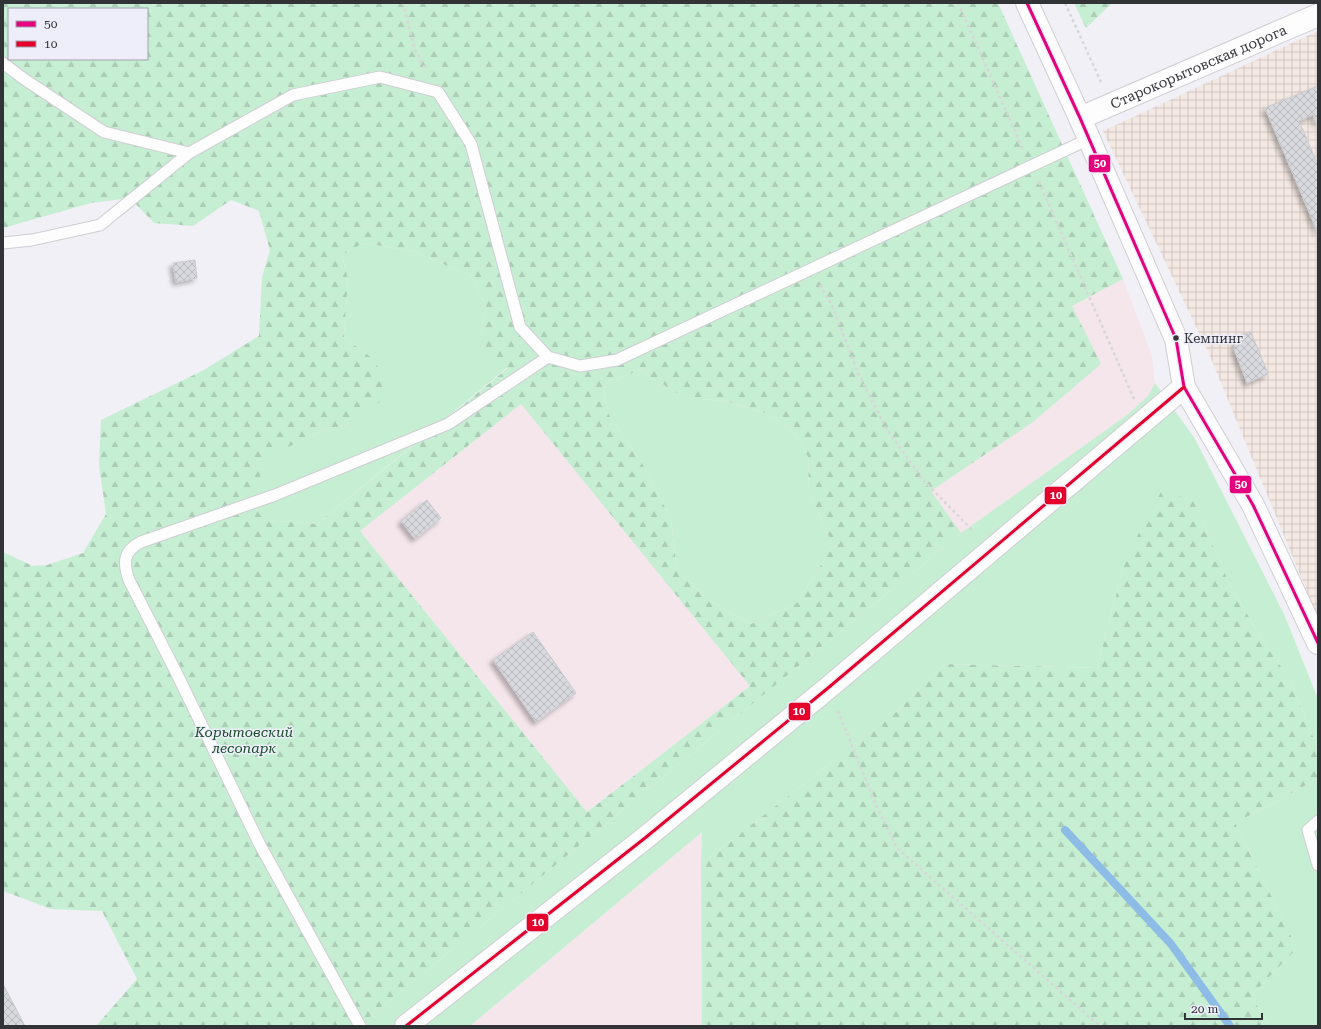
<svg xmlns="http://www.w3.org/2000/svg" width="1321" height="1029" viewBox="0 0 1321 1029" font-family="'Roboto Serif',serif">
  <defs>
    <pattern id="industrial-grid" width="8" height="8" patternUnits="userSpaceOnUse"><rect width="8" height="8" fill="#f3e8e2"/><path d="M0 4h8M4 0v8" fill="none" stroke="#d1c7c2"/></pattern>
    <pattern id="forest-firs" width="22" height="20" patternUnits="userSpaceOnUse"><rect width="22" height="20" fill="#c6eed2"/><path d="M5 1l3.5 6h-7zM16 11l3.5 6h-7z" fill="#abcdb5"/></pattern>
    <pattern id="building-cross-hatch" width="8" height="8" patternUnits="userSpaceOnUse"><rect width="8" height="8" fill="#d8d9de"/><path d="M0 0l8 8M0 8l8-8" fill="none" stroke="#babbbf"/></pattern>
    <filter id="shadow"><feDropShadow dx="-3.5" dy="3.5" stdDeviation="2" flood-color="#0004"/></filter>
  </defs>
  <rect width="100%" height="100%" fill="#f0f0f6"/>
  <path fill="#f4e6eb" d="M1123,279L1152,356L1155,383L1148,396L1127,415L961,533L931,491L1033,422L1100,364L1072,306Z
    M521,404L750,686L586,812L360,531Z
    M702,832L701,864L702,1026H470Z"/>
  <path fill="url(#industrial-grid)" d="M1318,31V618L1209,354L1103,131Z"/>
  <path fill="#c6eed2" d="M363,243L413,251L471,276L486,305L481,335L508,367L317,524L265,520L248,502L268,457L312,435L350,423L372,358L344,337L348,279L342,255Z
    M640,370L685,398L726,401L765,413L792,430L808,457L809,491L833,546L797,603L751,624L710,601L677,572L671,519L642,463L609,415L603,385Z
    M1155,383L1195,439L1284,614L1318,699V749L1289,678L1263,641L1230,585L1194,502L1126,557L1097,668L945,664L896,712L701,864L702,832L470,1026H359L961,533L1127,415L1148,396Z
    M1318,779V1026H1270L1251,996L1297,948L1235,823Z"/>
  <path fill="url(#forest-firs)" fill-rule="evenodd" d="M3,3H998L1123,279L1072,306L1101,364L1033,422L931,491L961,533L359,1026H96L137,979L102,911L51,909L3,891V552L33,566L47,565L83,553L106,514L99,465L101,420L204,370L259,336L262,277L270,250L259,211L231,200L193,226L154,223L130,198L91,203L3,228ZM9,9H147V59H9ZM363,243L413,251L471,276L486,305L481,335L486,356L508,368L317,524L266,520L248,502L269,457L312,435L350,423L381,401L389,384L372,358L344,337L348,279L342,255ZM640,370L685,398L726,401L765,413L792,430L808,457L809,491L833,546L797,603L751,624L710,601L677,572L671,519L642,463L609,415L603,385ZM521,404L750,686L587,812L360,531Z
    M1074,3H1110L1111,4L1086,28Z
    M1162,490L1194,502L1230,585L1263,641L1289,678L1318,749V779L1235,823L1297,948L1251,996L1270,1026H702L701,864L896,712L945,664L1097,668L1126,557Z"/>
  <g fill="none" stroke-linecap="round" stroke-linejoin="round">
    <path stroke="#8dbce6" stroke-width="8" d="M1065,830L1171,944L1230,1026"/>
  </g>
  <path fill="url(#building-cross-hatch)" stroke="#cacace" filter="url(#shadow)" d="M1318,86V125L1313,115L1299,121L1318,165V233L1265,108Z
    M195,260L197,278L176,282L173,263Z
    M1251,332L1268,374L1247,383L1234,349L1238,336Z
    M427,500L441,518L415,539L401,521Z
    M533,632L576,693L536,722L493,660Z
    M3,984L25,1026H3Z"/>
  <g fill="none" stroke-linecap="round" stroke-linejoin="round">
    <defs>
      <path id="service" d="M3,63L24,79L104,132L189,153
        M3,243L32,240L100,225L189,153L293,95L380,77L438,92L471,144L520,327L548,357L580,366L617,360L1089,139
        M1318,821L1308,830L1318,865
        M360,1026L260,845L175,670L129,580C123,563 123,551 141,542L275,495L448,424L548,357"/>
      <g id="minor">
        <path id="s1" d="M1080,118L1318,15"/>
        <path d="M406,1026L645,838L828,688L1184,387"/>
      </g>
      <path id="tertiary" d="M1027,3L1080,118L1176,339L1184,387L1253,505L1318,643"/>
    </defs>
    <use href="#service" stroke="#ceced3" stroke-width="13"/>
    <use href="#minor" stroke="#ceced3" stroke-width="24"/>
    <use href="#tertiary" stroke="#ceced3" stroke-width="24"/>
    <path stroke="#d7d7d9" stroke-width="2.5" stroke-dasharray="3 3" stroke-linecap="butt" d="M403,3L415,50L425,68
      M958,3L1023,149
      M1065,3L1101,82
      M1039,182L1134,399
      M820,285L832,305L858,373L886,428L924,481L974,532
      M838,711L875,803L897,848L1100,1026"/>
    <use href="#service" stroke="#fdfdfe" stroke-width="11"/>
    <use href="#minor" stroke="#fdfdfe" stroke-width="22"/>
    <use href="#tertiary" stroke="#fdfdfe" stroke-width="22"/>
    <defs>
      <path id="bus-1" d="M1027,3L1080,118L1176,339L1184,387L1253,505L1318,643"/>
      <path id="bus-2" d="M406,1026L645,838L828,688L1184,387"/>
    </defs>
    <use href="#bus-1" stroke="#edeef9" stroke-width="6"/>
    <use href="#bus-2" stroke="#edeef9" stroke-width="6"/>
    <use href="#bus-1" stroke="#e5007d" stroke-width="3"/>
    <use href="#bus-2" stroke="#e4002b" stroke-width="3"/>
  </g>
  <circle fill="#323337" stroke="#edeef9" stroke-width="1.5" cx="1176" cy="338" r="3.5"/>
  <g text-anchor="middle" stroke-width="3" stroke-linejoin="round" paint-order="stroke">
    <g font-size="13" fill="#323337" stroke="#edeef9" text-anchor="start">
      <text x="1184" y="343">Кемпинг</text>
    </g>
    <g font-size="14" fill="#323337" stroke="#edeef9">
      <text dy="5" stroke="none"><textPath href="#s1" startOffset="129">Старокорытовская дорога</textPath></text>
    </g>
    <g font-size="14" font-style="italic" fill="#164c27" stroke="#edeef9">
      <text x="244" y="737">Корытовский<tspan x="244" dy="16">лесопарк</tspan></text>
    </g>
  </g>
  <g stroke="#edeef9" stroke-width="1.5">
    <rect x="1088" y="154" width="23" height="19" rx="4" fill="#e5007d"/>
    <rect x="1229" y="475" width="23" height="19" rx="4" fill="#e5007d"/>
    <rect x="1044" y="486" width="23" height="19" rx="4" fill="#e4002b"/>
    <rect x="788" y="702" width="23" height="19" rx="4" fill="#e4002b"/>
    <rect x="526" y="913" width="23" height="19" rx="4" fill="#e4002b"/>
  </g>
  <g font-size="11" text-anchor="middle" font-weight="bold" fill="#fff">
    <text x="1100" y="167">50</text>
    <text x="1241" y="488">50</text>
    <text x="1056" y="499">10</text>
    <text x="799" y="715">10</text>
    <text x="538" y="926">10</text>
  </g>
  <rect width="1321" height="1029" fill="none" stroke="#323337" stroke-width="8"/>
  <rect x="8" y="8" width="140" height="52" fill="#edeef9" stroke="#a2a3ab"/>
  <rect x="16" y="21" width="20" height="6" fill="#e5007d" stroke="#a2a3ab"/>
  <text x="44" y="28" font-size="12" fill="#323337">50</text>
  <rect x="16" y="41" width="20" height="6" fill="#e4002b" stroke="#a2a3ab"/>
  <text x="44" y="48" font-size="12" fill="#323337">10</text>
  <path d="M1185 1013v6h77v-6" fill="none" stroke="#323337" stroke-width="2"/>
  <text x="1191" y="1013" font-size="12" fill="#323337" stroke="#edeef9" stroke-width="3" paint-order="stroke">20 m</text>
</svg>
